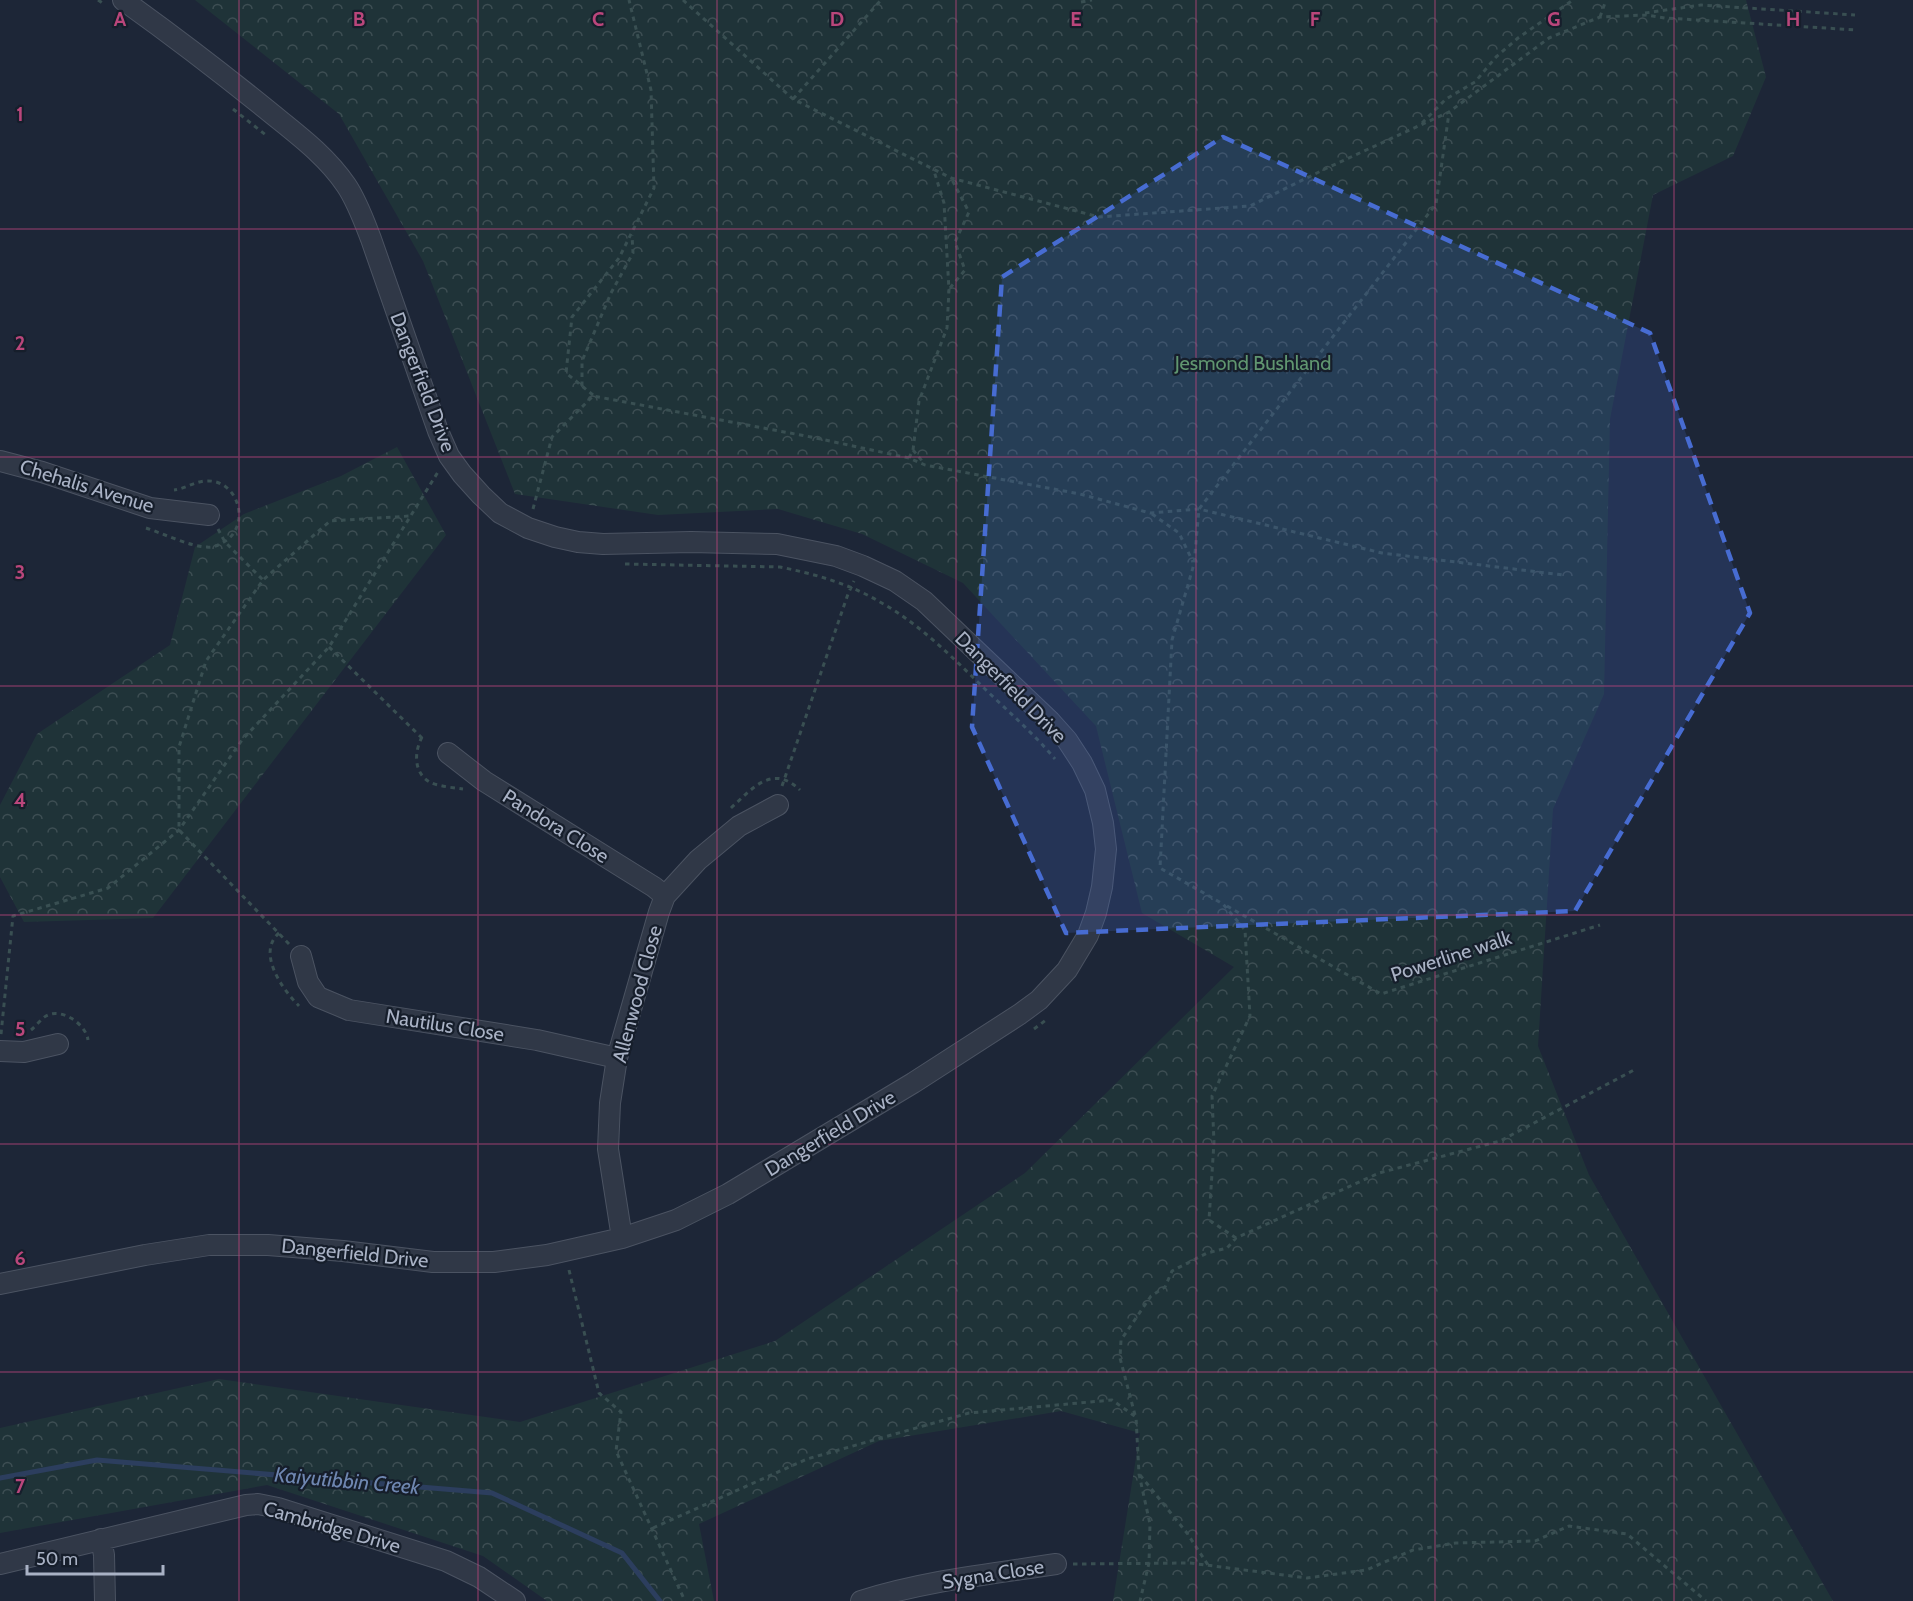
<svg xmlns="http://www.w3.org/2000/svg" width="1913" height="1601" viewBox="0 0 1913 1601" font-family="Cabin,sans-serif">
  <defs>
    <pattern id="forest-crowns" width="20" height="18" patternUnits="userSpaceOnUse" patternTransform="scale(1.5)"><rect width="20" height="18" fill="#1f3338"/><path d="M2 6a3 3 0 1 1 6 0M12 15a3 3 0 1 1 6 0" fill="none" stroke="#3d4e53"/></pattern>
  </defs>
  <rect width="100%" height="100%" fill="#1d2637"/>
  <path fill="url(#forest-crowns)" d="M195,0H1746L1766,77L1733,156L1653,195L1610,419L1604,694L1553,809L1538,1046L1589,1175L1833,1601H1113L1140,1433L1061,1411L879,1441L699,1524L714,1601H547L483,1556L267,1485L0,1533V1428L219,1379L520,1422L775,1341L1025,1173L1234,967L1142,913L1096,726L963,583L862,534L778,509L658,515L515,494L423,261L339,114Z
    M397,447L446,535L153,918L24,922L0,877V805L37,734L170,645L195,547L244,514L341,476Z"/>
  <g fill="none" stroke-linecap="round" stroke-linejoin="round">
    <path stroke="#2c3e5e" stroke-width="5" d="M0,1478L97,1460L492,1493L622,1553L660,1601"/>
    <defs>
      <path id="street" d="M0,461L42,472L150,508L209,515
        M448,753L484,781L654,887L665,896
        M301,956L308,982L318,997L349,1010L537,1040L617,1058
        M0,1051L24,1052L58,1044
        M622,1238L608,1149L610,1103L617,1058L659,912L665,896L698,860L739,826L778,805
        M0,1284L145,1255L209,1245H268L343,1251L433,1262H494L547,1255L622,1238L676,1220L728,1194L913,1083L1020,1014L1039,1000L1067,970L1088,935L1096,913L1102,887L1106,849L1103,823L1095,790L1082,763L1067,740L1050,721L924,601L895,581L863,566L836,556L777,544L691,542L603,544L578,542L555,537L528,528L500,513L481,495L462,474L449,456L438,431L371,239C364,221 357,201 346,185C325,154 294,132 266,109C219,71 172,35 123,0
        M101,1539L104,1555L105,1601
        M0,1564L246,1505L258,1504L278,1508L446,1561L479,1577L515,1601
        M861,1601C924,1581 990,1574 1056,1564"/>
    </defs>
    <use href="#street" stroke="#4b5362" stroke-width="22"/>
    <path stroke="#394f52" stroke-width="3" stroke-dasharray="4.5 4.5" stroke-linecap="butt" d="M98,0L104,4
      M683,0L793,99L951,178L1099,217L1250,206L1327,168L1449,112L1549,38L1600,17L1646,15L1665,18L1857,30
      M1081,2L1092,0
      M1645,13L1701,5L1855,15
      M1600,17L1606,0
      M793,99L881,0
      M233,109L267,136
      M1422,123L1446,99L1475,82L1496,57L1518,38L1573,0
      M950,288L965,270L955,242L969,212L951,178
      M582,386V361L611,293L633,253L632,235
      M593,395L566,373L572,317L619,258L654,188L651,90L629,0
      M913,450L923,462
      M909,458L913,450L919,401L947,328L949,290L944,203L934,171
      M533,509L552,437L593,396L811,437L909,458L925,465L1080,494L1150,513L1199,509L1382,553L1563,575
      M1152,514L1179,533L1193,562
      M146,528C162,533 191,547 207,547C211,548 217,546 220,544C253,530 240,478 205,481C194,482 184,489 174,490
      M218,529L225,542L263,580
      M625,564L780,567C815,574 850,584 880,602C920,624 954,659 986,690C1010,713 1034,734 1055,759
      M329,647L425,741
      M422,737C412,756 415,780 438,785C446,787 455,788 463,789
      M782,786L848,594L854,581
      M731,808C752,789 772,763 800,790
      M1227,906L1381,994L1600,925
      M279,933C256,953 283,990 299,1006
      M289,944L179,830V747L206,661L263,580L330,521L410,516
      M1034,1029L1046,1020
      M31,1030C36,1026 41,1019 46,1016C61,1007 86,1024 88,1040
      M1,1034L13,916L108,888L179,830L242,740L329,647L438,472
      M1236,1238L1209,1220L1214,1142L1212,1096L1250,1016L1245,930L1223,904L1160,868L1172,640L1194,564L1199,509L1436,204L1449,113
      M569,1270L599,1393L621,1412L616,1451L685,1601
      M1135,1415L1120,1358L1121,1340L1151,1296L1165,1287L1172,1271L1207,1253L1227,1248L1236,1238L1379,1173L1500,1141L1634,1070
      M1140,1475L1187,1533L1208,1565
      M653,1528L807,1459L969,1413L1112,1400L1136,1417L1139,1474L1150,1524L1149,1563L1140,1601
      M1073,1564L1190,1563L1307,1578L1366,1570L1413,1550L1456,1543L1535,1541L1569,1526L1627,1534L1706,1601"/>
    <use href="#street" stroke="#303847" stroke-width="20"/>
  </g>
  <path fill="#476cd2" fill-opacity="0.2" stroke="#476cd2" stroke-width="4.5" stroke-dasharray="12 8" stroke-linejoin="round" d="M1223,137L1650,333L1750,613L1575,911L1066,933L972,727L1002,277Z"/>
  <path fill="none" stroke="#ba467b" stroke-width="1.5" stroke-opacity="0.55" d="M239,0V1601M478,0V1601M717,0V1601M956,0V1601M1196,0V1601M1435,0V1601M1674,0V1601M0,229H1913M0,457H1913M0,686H1913M0,915H1913M0,1144H1913M0,1372H1913"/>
  <g text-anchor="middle" stroke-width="4.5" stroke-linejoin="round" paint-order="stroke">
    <g font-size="20" fill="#609670" stroke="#161e2b">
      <text x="1253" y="370">Jesmond Bushland</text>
    </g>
    <g font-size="20" fill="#a9b2c5" stroke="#161e2b">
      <text transform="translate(423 382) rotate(69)" y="7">Dangerfield Drive</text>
      <text transform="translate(87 486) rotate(17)" y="7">Chehalis Avenue</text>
      <text transform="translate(1011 687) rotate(45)" y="7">Dangerfield Drive</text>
      <text transform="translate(556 826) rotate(32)" y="7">Pandora Close</text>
      <text transform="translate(1451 956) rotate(-18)" y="7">Powerline walk</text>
      <text transform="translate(637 994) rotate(-75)" y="7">Allenwood Close</text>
      <text transform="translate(445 1025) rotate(9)" y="7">Nautilus Close</text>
      <text transform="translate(830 1133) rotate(-31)" y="7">Dangerfield Drive</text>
      <text transform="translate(355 1253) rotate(6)" y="7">Dangerfield Drive</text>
      <text transform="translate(332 1527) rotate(16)" y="7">Cambridge Drive</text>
      <text transform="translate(993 1574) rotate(-9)" y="7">Sygna Close</text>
    </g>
    <g font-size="21" font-style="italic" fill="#6f87b1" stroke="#161e2b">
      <text transform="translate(347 1481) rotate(5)" y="7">Kaiyutibbin Creek</text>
    </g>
  </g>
  <g font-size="20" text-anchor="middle" font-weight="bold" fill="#ba467b" stroke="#161e2b" stroke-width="4.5" stroke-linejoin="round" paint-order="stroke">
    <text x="120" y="26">A</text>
    <text x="359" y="26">B</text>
    <text x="598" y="26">C</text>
    <text x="837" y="26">D</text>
    <text x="1076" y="26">E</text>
    <text x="1315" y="26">F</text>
    <text x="1554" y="26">G</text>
    <text x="1793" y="26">H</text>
    <text x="20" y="121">1</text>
    <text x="20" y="350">2</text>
    <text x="20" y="579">3</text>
    <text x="20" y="807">4</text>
    <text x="20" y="1036">5</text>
    <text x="20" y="1265">6</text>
    <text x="20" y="1493">7</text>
  </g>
  <path d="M27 1565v9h136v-9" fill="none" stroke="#a9b2c5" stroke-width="3"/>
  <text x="36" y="1565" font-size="18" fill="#a9b2c5" stroke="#161e2b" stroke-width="4.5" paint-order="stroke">50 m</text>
</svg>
